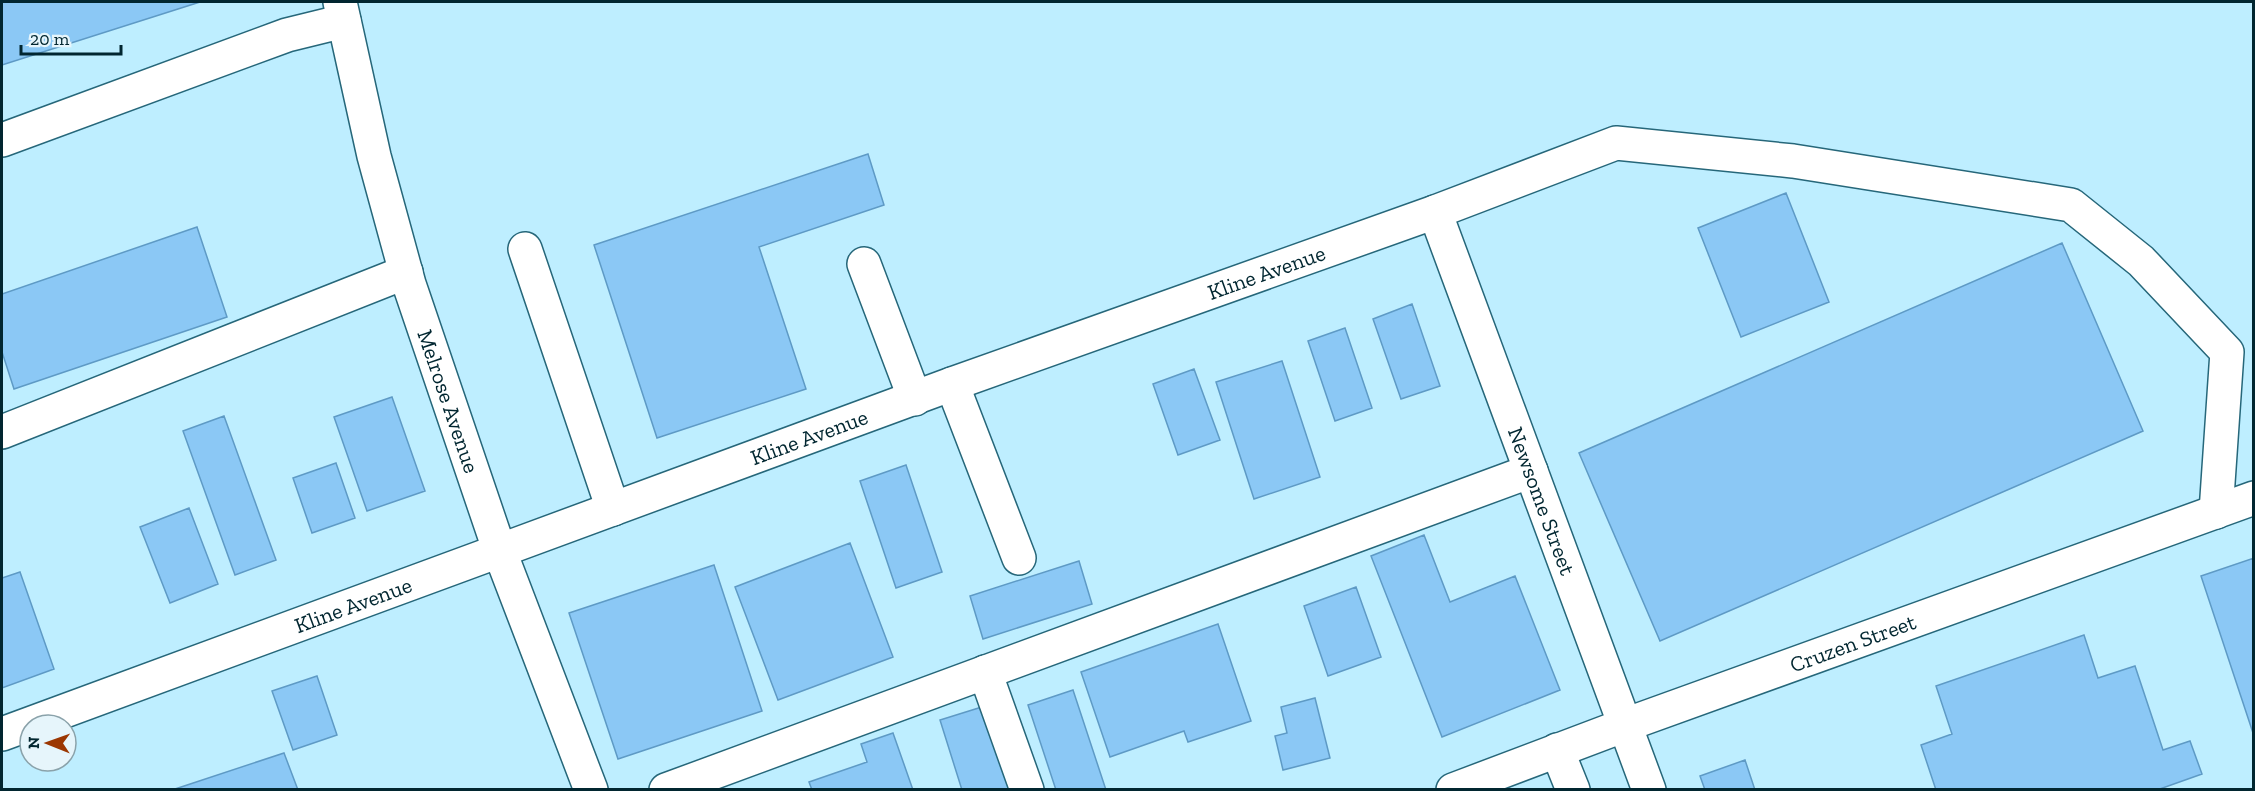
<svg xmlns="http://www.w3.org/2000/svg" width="2255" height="791" viewBox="0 0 2255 791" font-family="'Zilla Slab',serif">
  <rect width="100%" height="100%" fill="#beeeff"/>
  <path fill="#8bc8f5" stroke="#5e9ac5" stroke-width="1.5" d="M2,2H200L2,65Z
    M868,154L884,205L759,247L806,389L657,438L594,245Z
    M1786,193L1829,302L1741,337L1698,228Z
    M197,227L227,317L14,389L2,352V294Z
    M2062,243L2143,431L1660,641L1579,453Z
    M1412,304L1440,386L1401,399L1373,319Z
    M1345,328L1372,408L1335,421L1308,341Z
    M1282,361L1320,477L1254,499L1216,382Z
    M1194,369L1220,440L1178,455L1153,384Z
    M392,397L425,491L367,511L334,417Z
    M224,416L276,560L235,575L183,431Z
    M336,463L355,518L312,533L293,478Z
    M906,465L942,572L896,588L860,481Z
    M189,508L218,584L170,603L140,527Z
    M1424,535L1450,602L1515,576L1560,690L1442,737L1371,556Z
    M850,543L893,657L778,700L735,587Z
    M2254,558V736L2201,576Z
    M1079,561L1092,604L983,639L970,596Z
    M714,565L762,711L618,759L569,613Z
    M20,572L54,669L2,688V578Z
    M1356,587L1381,657L1328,676L1304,606Z
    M1218,624L1251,721L1188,742L1184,731L1110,757L1081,672Z
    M2084,635L2098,678L2135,666L2163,750L2190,741L2202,774L2157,790H1936L1921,745L1952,734L1936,686Z
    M317,676L337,735L293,750L272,691Z
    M1073,690L1106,790H1056L1028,705Z
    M1315,698L1330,758L1283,770L1275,736L1287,733L1281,707Z
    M985,706L1011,790H962L940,720Z
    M893,733L913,790H812L809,782L867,762L861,744Z
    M284,753L298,790H172Z
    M1745,760L1755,790H1705L1700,776Z"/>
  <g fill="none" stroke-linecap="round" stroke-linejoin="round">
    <defs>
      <g id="minor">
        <path id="s1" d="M340,2L374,156L409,284L500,552L591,790"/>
        <path d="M2,140L287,35L344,21"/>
        <path id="s2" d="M1435,212L1649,790"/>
        <path d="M525,249L613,509"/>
        <path d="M864,264L915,399"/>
        <path d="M952,384L1019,558"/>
        <path d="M2,432L406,272"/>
        <path d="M985,672L1027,790"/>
        <path id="s3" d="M2,734L952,384L1435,212L1616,143L1793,161L2071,205L2141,261L2227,352L2216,512"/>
        <path d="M1557,750L1573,790"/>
        <path d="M666,790L1531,471"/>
        <path id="s4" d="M1453,790L1625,725L2254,498"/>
      </g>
    </defs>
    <use href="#minor" stroke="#26677a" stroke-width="36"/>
    <use href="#minor" stroke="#fff" stroke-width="33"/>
  </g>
  <g text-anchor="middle" stroke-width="6" stroke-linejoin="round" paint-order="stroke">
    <g font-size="22" fill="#012630" stroke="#e6f5fb">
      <text dy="8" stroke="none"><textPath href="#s3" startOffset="1346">Kline Avenue</textPath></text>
      <text dy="8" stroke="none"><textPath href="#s1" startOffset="414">Melrose Avenue</textPath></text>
      <text dy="8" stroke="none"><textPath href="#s3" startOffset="860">Kline Avenue</textPath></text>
      <text dy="8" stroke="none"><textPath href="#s2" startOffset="308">Newsome Street</textPath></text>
      <text dy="8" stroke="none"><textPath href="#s3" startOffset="374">Kline Avenue</textPath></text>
      <text dy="8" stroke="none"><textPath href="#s4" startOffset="426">Cruzen Street</textPath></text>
    </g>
  </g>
  <rect width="2255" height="791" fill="none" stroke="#012630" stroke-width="6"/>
  <g transform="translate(48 743) rotate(271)"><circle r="28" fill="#e6f5fb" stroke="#8aa2aa" stroke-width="1.5"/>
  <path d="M0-4.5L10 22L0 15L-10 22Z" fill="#9b3702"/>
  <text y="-9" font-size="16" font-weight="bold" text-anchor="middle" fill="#012630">N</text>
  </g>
  <path d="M21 45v9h100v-9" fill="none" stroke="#012630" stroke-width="3"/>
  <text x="30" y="45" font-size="18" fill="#012630" stroke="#e6f5fb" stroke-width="4.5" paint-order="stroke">20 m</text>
</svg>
